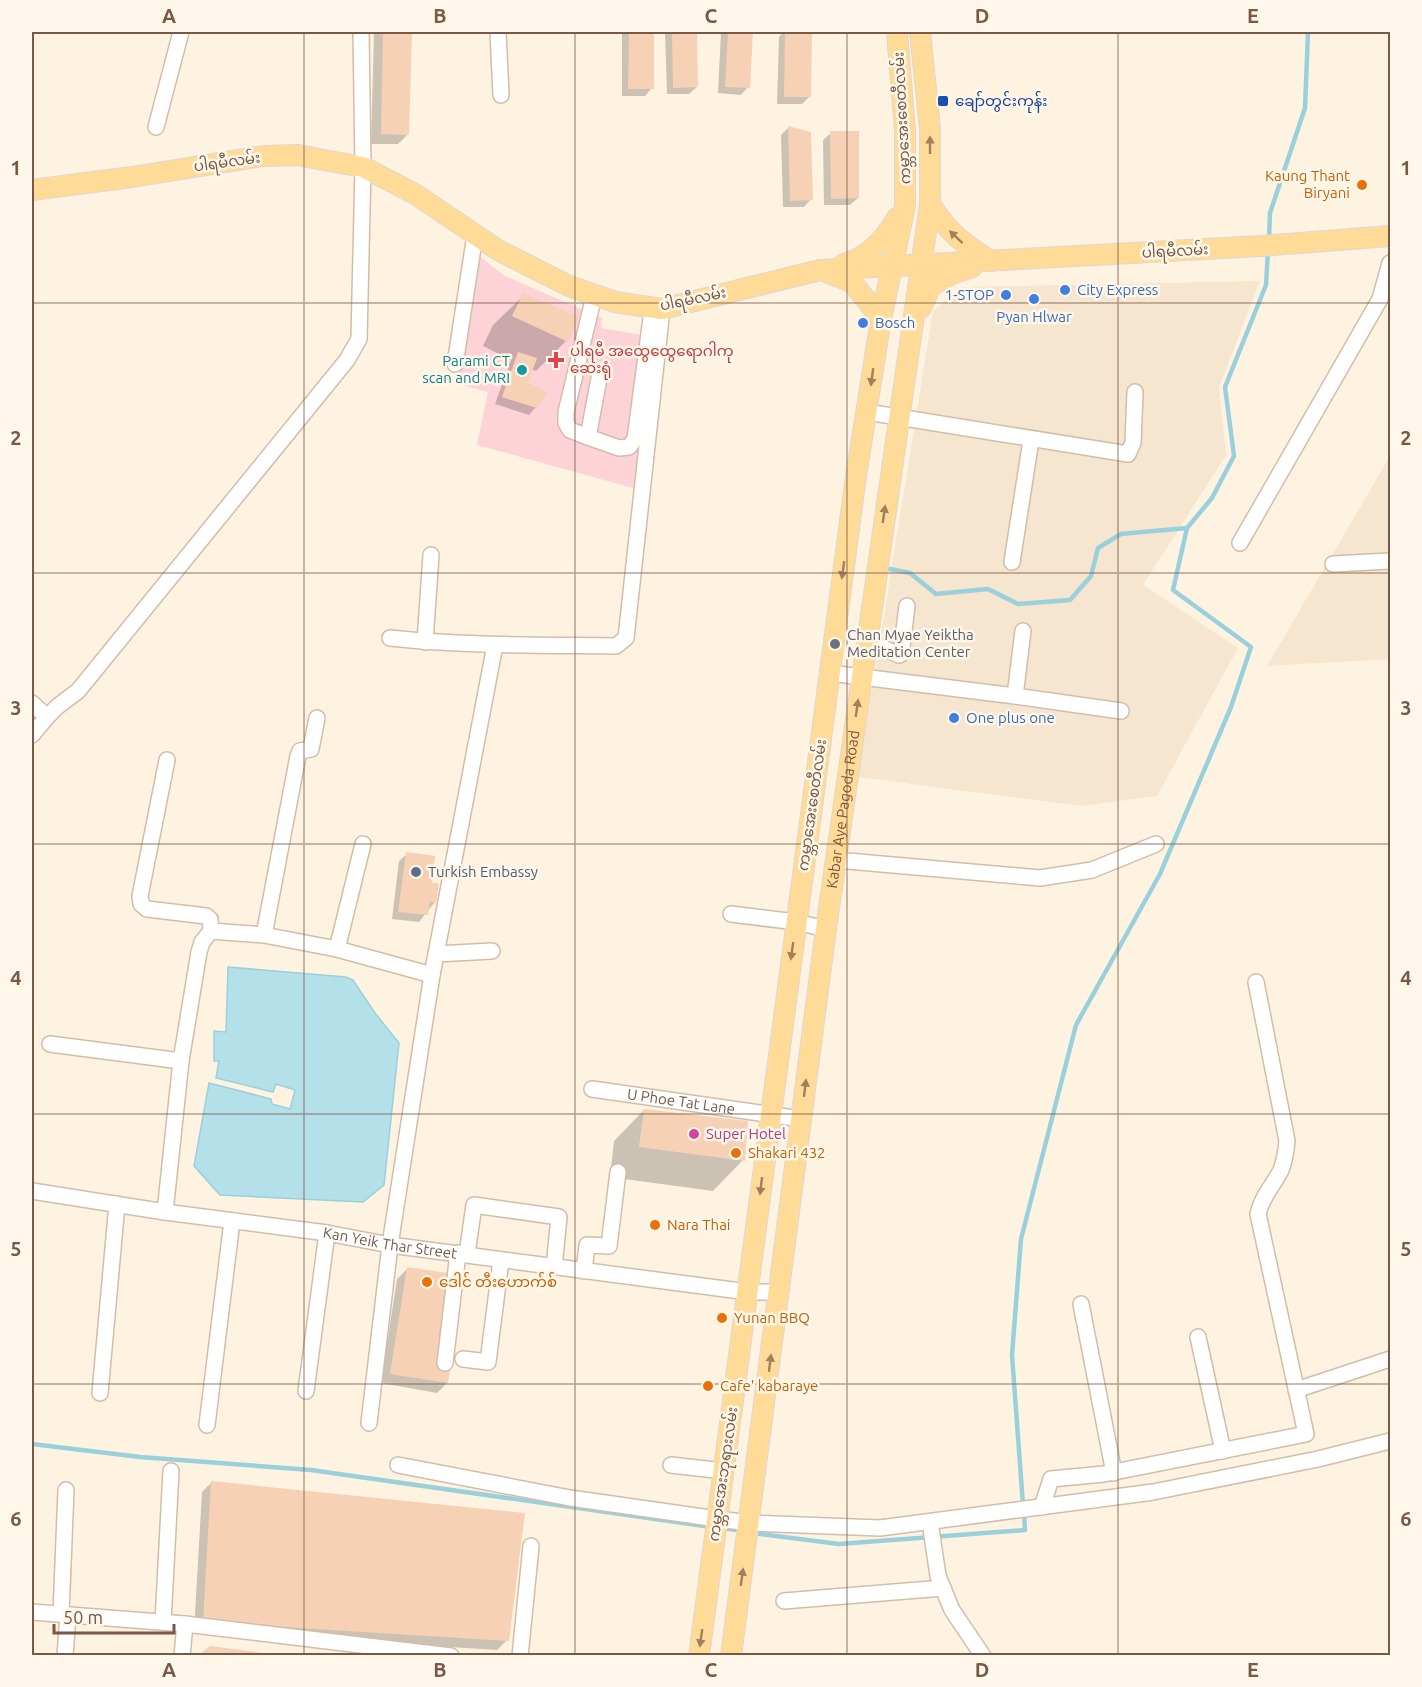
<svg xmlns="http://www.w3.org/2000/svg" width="1422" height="1687" viewBox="0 0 1422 1687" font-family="Ubuntu,'Noto Sans Myanmar',sans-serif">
  <rect width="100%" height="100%" fill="#fef3e1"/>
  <path fill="#f6e5cf" d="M1260,281L1219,387L1226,455L1143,585L1238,648L1157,796L1081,806L858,777L933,311L963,287Z
    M1390,456V659L1267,666Z"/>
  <path fill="#fdd3d7" d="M478,255L505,276L602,318L601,328L654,337L633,488L477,445L488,392L458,384Z"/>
  <path fill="#b4e0e9" stroke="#99d0dc" stroke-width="1.5" d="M228,967L346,977L353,980L375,1013L399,1043L384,1185L363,1202L220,1195L194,1166L209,1083L271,1099L272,1104L290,1109L295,1090L276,1084L273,1092L216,1078L219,1061H214V1031L226,1032Z"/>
  <path fill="#0003" d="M374,32H410L408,134L398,144H371Z
    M622,32H653L652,88L645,96H622Z
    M665,32H695L697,87L689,94H667Z
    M721,32H751L748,87L741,95L718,93Z
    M784,32H810L809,97L802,104H777L779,37Z
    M788,128L811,199L804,207H783L781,135Z
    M831,133L858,198L850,205H824L823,140Z
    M524,295L566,341L536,371L531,369L526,384L536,407L529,415L495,404L511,360L483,346L493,325Z
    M407,854L430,884L435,902L419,922L392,919L399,861Z
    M644,1110L743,1160L713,1191L610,1177L614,1141Z
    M407,1269L447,1383L437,1393L381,1383L397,1279Z
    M212,1482L507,1640L497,1650L194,1631L202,1492Z"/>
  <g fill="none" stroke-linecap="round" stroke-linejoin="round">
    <path stroke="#99d0dc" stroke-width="4.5" d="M1269,239L1270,213L1305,108L1308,32
      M885,568L910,573L936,594L988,589L1018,604L1070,600L1091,576L1098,548L1121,534L1187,528L1212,498L1234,456L1225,387L1266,285L1268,250
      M32,1444L140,1457L311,1470L711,1527
      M1023,1505L1012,1355L1021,1239L1076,1025L1160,874L1231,707L1251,647L1173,590L1187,528
      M722,1528L743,1531
      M752,1533L839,1544L1025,1530L1024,1513"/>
  </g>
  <path fill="#f6d1b6" d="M383,32H412L409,135L381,134Z
    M629,32H654V89H628Z
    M672,32H697L698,87L673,88Z
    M728,32H753L750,88L725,87Z
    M785,32H812L811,97H784Z
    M788,126L811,132L813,200L790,201Z
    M830,131H859V198L831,199Z
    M523,293L579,317L568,342L512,316Z
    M518,352L537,358L528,383L548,392L537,408L502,397Z
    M406,852L435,856L432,883H439L436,903L430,902L428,915L398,912Z
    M644,1109L748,1121L745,1161L639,1147Z
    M407,1267L462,1275L448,1383L390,1374Z
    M211,1481L525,1513L509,1641L203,1622Z
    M210,1646L263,1653V1656H198Z"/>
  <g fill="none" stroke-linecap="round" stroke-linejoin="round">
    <defs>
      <g id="minor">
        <path d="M498,32L501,95"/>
        <path d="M156,127L181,32"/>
        <path d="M455,364L475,235"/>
        <path d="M600,373L588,437L619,448L629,447L635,439L652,311"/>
        <path d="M867,412L1128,454L1133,443L1135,392"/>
        <path d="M588,437L570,430L566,423V412L594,296"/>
        <path d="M1240,543L1380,299L1390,263"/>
        <path d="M1012,562L1031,440"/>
        <path d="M1333,564L1390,561"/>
        <path d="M390,638C465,646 541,645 616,646L626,638L662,309"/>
        <path d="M866,641L899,655L901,654L907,606"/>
        <path d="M425,642L431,555"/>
        <path d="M830,673L1015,696L1121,711"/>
        <path d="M1015,696L1023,631"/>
        <path d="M32,703L47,717L58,706L78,691L347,360L359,339L363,167L361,32"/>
        <path d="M32,735L47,717"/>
        <path d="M836,860L1040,878L1092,870L1156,844"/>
        <path d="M731,914L796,922L826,929"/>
        <path d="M211,931L264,935L337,949L432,975"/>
        <path d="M264,935L298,756L300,751L311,749L317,718"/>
        <path d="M337,949L363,844"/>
        <path d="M436,954L492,951"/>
        <path d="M50,1044L181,1061"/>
        <path id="s1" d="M592,1089L801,1119"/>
        <path id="s2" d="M32,1191L165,1212L327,1233L390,1245L748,1292H779"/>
        <path d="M165,1212L181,1061L199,952L202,942L211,931L210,919L206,916L147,909L141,904L140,896L167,760"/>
        <path d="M467,1254L474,1205L559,1217L554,1267"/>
        <path d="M584,1271L587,1245L609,1246L618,1172"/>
        <path d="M1081,1304L1114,1473"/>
        <path d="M1198,1337L1223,1451"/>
        <path d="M463,1359L488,1362L501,1260"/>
        <path d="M445,1363L458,1253"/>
        <path d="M1296,1390L1390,1359"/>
        <path d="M306,1391L327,1233"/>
        <path d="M100,1393L117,1204"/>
        <path d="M369,1423L390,1245L432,975L495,645"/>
        <path d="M207,1425L232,1221"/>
        <path d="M398,1465L570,1498L717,1519L750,1523L880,1528L1153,1492L1318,1459L1390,1441"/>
        <path d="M671,1465L724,1471"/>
        <path d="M1042,1507L1051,1479L1104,1474L1306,1434L1258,1214C1262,1196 1273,1186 1281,1170C1285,1160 1286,1151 1287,1141L1256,982"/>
        <path d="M930,1522L938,1576L952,1610L983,1656"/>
        <path d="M784,1601L943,1588"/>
        <path d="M32,1612L185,1624L451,1656"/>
        <path d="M61,1614L66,1490"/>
        <path d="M163,1622L171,1471"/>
        <path d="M65,1656L68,1615"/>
        <path d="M182,1656L185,1624"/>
        <path d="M520,1656L531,1546"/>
      </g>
      <g id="major">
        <path d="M32,190L132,177L263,156L298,155L329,161L363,167L415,194L498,250L569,286L615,302L662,309L820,270L1261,246L1390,236"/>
        <path d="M930,204C949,233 962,243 991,261"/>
        <path d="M844,264C869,257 884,240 897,218"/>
        <path d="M826,272L852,282L881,319"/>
        <path d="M921,308L931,286L954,273L972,267"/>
        <path d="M699,1656L856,476L881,319L905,206V131L897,32"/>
        <path id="s3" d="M731,1656L826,929L930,204V129L920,32"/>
      </g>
    </defs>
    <use href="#minor" stroke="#d2bdaa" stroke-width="18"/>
    <use href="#major" stroke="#ded7d3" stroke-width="22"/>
    <use href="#minor" stroke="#fff" stroke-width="15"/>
    <use href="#major" stroke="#ffdb97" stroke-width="20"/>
  </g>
  <defs><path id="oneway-solid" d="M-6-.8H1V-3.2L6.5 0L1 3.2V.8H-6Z" transform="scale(1.5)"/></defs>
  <g fill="#a0805e">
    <use href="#oneway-solid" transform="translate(930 145) rotate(-90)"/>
    <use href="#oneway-solid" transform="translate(956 237) rotate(-137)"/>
    <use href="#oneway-solid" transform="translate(872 377) rotate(98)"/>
    <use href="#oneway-solid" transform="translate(884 514) rotate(-82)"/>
    <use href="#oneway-solid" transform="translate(843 570) rotate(98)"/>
    <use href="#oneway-solid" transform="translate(857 708) rotate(-82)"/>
    <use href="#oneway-solid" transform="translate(792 951) rotate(98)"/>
    <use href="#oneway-solid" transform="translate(805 1088) rotate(-83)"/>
    <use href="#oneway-solid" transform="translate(761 1186) rotate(97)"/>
    <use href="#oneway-solid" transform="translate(770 1363) rotate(-83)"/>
    <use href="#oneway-solid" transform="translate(742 1577) rotate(-82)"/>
    <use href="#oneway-solid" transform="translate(701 1638) rotate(98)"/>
  </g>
  <path fill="none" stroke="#775946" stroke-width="1.5" stroke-opacity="0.55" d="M304,32V1656M575,32V1656M847,32V1656M1118,32V1656M32,303H1390M32,573H1390M32,844H1390M32,1114H1390M32,1384H1390"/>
  <rect fill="#1a4fb4" stroke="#fff7e9" stroke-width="2" x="937" y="95" width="12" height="12" rx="3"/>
  <g fill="#e8710a" stroke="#fff7e9" stroke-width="2">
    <circle cx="1362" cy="185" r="6"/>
    <circle cx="736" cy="1153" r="6"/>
    <circle cx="655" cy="1225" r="6"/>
    <circle cx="427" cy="1282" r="6"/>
    <circle cx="722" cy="1318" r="6"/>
    <circle cx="708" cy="1386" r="6"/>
  </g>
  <g fill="#3f7fe0" stroke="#fff7e9" stroke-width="2">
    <circle cx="1065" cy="290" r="6"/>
    <circle cx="1006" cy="295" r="6"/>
    <circle cx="1034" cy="299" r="6"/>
    <circle cx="863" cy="323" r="6"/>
    <circle cx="954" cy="718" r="6"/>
  </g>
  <path fill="#e0444e" stroke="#fff7e9" stroke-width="2" d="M553 351h6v6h6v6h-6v6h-6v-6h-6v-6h6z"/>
  <circle fill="#0f9aa8" stroke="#fff7e9" stroke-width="2" cx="522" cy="370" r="6"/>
  <circle fill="#6b7280" stroke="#fff7e9" stroke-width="2" cx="835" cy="644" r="6"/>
  <circle fill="#5c6f8a" stroke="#fff7e9" stroke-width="2" cx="416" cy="872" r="6"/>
  <circle fill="#d1479c" stroke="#fff7e9" stroke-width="2" cx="694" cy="1134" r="6"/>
  <g text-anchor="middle" stroke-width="5" stroke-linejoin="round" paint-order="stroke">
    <g font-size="15" fill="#164399" stroke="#fff7e9" text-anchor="start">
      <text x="955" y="106">ချော်တွင်းကုန်း</text>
    </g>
    <g font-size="15" fill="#775946" stroke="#fff7e9">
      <text transform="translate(902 118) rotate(-93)" y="5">ကမ္ဘာအေးစေတီလမ်း</text>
      <text transform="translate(227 162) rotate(-8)" y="5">ပါရမီလမ်း</text>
      <text transform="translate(1175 251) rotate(-3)" y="5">ပါရမီလမ်း</text>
      <text transform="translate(693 299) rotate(-12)" y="5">ပါရမီလမ်း</text>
      <text transform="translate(812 805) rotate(-82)" y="5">ကမ္ဘာအေးစေတီလမ်း</text>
      <text dy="5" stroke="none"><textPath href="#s3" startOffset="854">Kabar Aye Pagoda Road</textPath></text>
      <text dy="5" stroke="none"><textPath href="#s1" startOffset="90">U Phoe Tat Lane</textPath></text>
      <text dy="5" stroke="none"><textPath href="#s2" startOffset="362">Kan Yeik Thar Street</textPath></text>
      <text transform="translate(723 1474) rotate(-82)" y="5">ကမ္ဘာအေးဘုရားလမ်း</text>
    </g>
    <g font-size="15" fill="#c56008" stroke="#fff7e9" text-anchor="start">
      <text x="1350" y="181" text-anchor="end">Kaung Thant<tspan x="1350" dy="17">Biryani</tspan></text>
      <text x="748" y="1158">Shakari 432</text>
      <text x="667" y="1230">Nara Thai</text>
      <text x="439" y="1287">ဒေါင် တီးဟောက်စ်</text>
      <text x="734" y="1323">Yunan BBQ</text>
      <text x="720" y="1391">Cafe' kabaraye</text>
    </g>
    <g font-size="15" fill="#366cbe" stroke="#fff7e9" text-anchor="start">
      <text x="1077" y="295">City Express</text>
      <text x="994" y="300" text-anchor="end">1-STOP</text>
      <text x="1034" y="322" text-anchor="middle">Pyan Hlwar</text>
      <text x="875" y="328">Bosch</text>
      <text x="966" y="723">One plus one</text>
    </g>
    <g font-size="15" fill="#be3a42" stroke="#fff7e9" text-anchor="start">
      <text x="570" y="356">ပါရမီ အထွေထွေရောဂါကု<tspan x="570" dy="17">ဆေးရုံ</tspan></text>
    </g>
    <g font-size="15" fill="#0d838f" stroke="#fff7e9" text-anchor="end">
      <text x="510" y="366">Parami CT<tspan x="510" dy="17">scan and MRI</tspan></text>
    </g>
    <g font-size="15" fill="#5b616d" stroke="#fff7e9" text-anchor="start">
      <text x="847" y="640">Chan Myae Yeiktha<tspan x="847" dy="17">Meditation Center</tspan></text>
    </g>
    <g font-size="15" fill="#4e5e75" stroke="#fff7e9" text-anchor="start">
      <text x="428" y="877">Turkish Embassy</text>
    </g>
    <g font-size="15" fill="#b23c85" stroke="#fff7e9" text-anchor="start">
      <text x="706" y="1139">Super Hotel</text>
    </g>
  </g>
  <rect width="1422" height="1687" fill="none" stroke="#fff7e9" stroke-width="66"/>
  <path d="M54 1624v9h120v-9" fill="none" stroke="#775946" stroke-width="3"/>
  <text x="63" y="1624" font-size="18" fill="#775946" stroke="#fff7e9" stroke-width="4.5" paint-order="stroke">50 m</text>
  <rect x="33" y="33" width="1356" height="1621" fill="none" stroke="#775946" stroke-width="2"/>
  <g font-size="20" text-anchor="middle" font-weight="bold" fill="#775946">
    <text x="169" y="23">A</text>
    <text x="440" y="23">B</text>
    <text x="711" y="23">C</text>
    <text x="982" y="23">D</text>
    <text x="1253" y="23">E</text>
    <text x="16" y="175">1</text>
    <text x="1406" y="175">1</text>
    <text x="16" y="445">2</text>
    <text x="1406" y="445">2</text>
    <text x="16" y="715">3</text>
    <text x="1406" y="715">3</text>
    <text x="16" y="985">4</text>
    <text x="1406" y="985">4</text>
    <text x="16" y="1256">5</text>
    <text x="1406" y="1256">5</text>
    <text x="16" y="1526">6</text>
    <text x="1406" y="1526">6</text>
    <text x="169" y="1677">A</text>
    <text x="440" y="1677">B</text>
    <text x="711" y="1677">C</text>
    <text x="982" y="1677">D</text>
    <text x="1253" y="1677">E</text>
  </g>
</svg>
